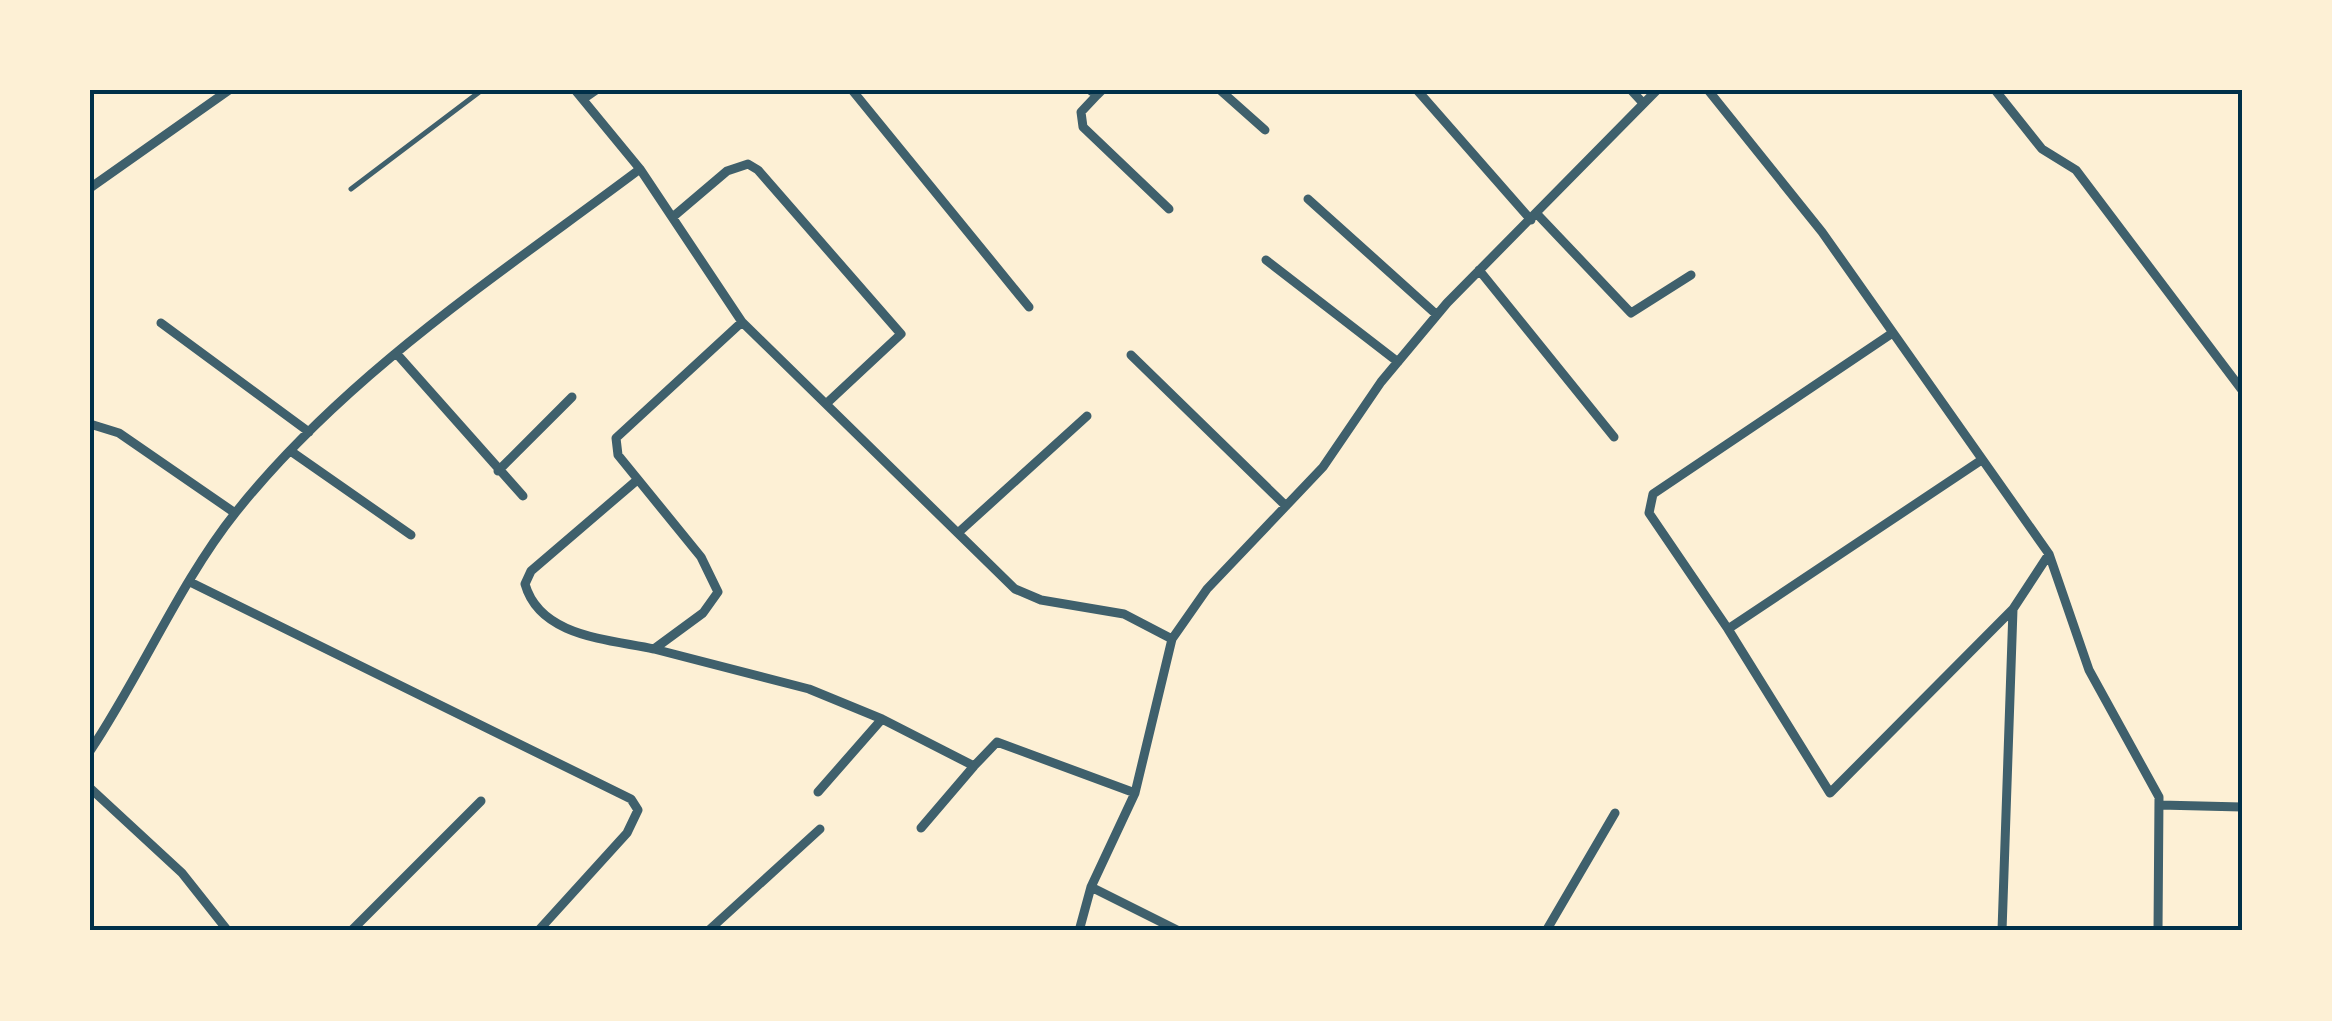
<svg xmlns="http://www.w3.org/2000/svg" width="2332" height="1021" viewBox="0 0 2332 1021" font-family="'Sofia Sans Condensed',sans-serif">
  <rect width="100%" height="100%" fill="#fdf0d5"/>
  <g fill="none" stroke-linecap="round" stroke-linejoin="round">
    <path stroke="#3f606c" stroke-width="5" d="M351,189L482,90"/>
    <path stroke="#3f606c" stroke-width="9" d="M575,90L640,169
      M852,90L1029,307
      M1090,90L1097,95L1102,90
      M1220,90L1265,130
      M1417,90L1531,220
      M1631,90L1643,103
      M1708,90L1822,232L2049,554L2089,670L2159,797L2158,931
      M1995,90L2042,149L2076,170L2242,390
      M1097,95L1081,112L1083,127L1169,209
      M583,99L596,90
      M90,188L229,90
      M1308,199L1437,315
      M1537,214L1631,313L1691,275
      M674,216L727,171L748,164L758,170L901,334L827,403
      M1266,260L1398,362
      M1479,270L1614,437
      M742,322L616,438L618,455L701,557L718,592L703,613L654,649L809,689L882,719
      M161,323L309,432
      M1891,334L1653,494L1649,513L1728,629L1980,461
      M396,353L523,496
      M1131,355L1286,506
      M90,424L119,433L235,513
      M292,452L411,535
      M498,471L572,397
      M636,481L531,571L525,584C540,637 608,639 654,649
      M959,532L1087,416
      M192,583L631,799L638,810L627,833L538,931
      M1728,629L1830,793L2013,609
      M90,751C141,675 180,582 236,512C347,373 500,274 640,169L742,322L1015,589L1041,600L1124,614L1172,639
      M90,788L182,873L228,931
      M818,792L882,719L974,766L997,742L1135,793
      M2160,805L2242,807
      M921,828L974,766
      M1091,887L1179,931
      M351,931L481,801
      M708,931L820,829
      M1079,931L1091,887L1135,793L1172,639L1207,589L1323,467L1381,382L1447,303L1657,90
      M1546,931L1615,813
      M2002,931L2013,609L2049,554"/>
  </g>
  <rect width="2332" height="1021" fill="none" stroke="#fdf0d5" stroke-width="185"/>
  <rect x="92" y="92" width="2148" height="836" fill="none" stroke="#003049" stroke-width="4"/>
</svg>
